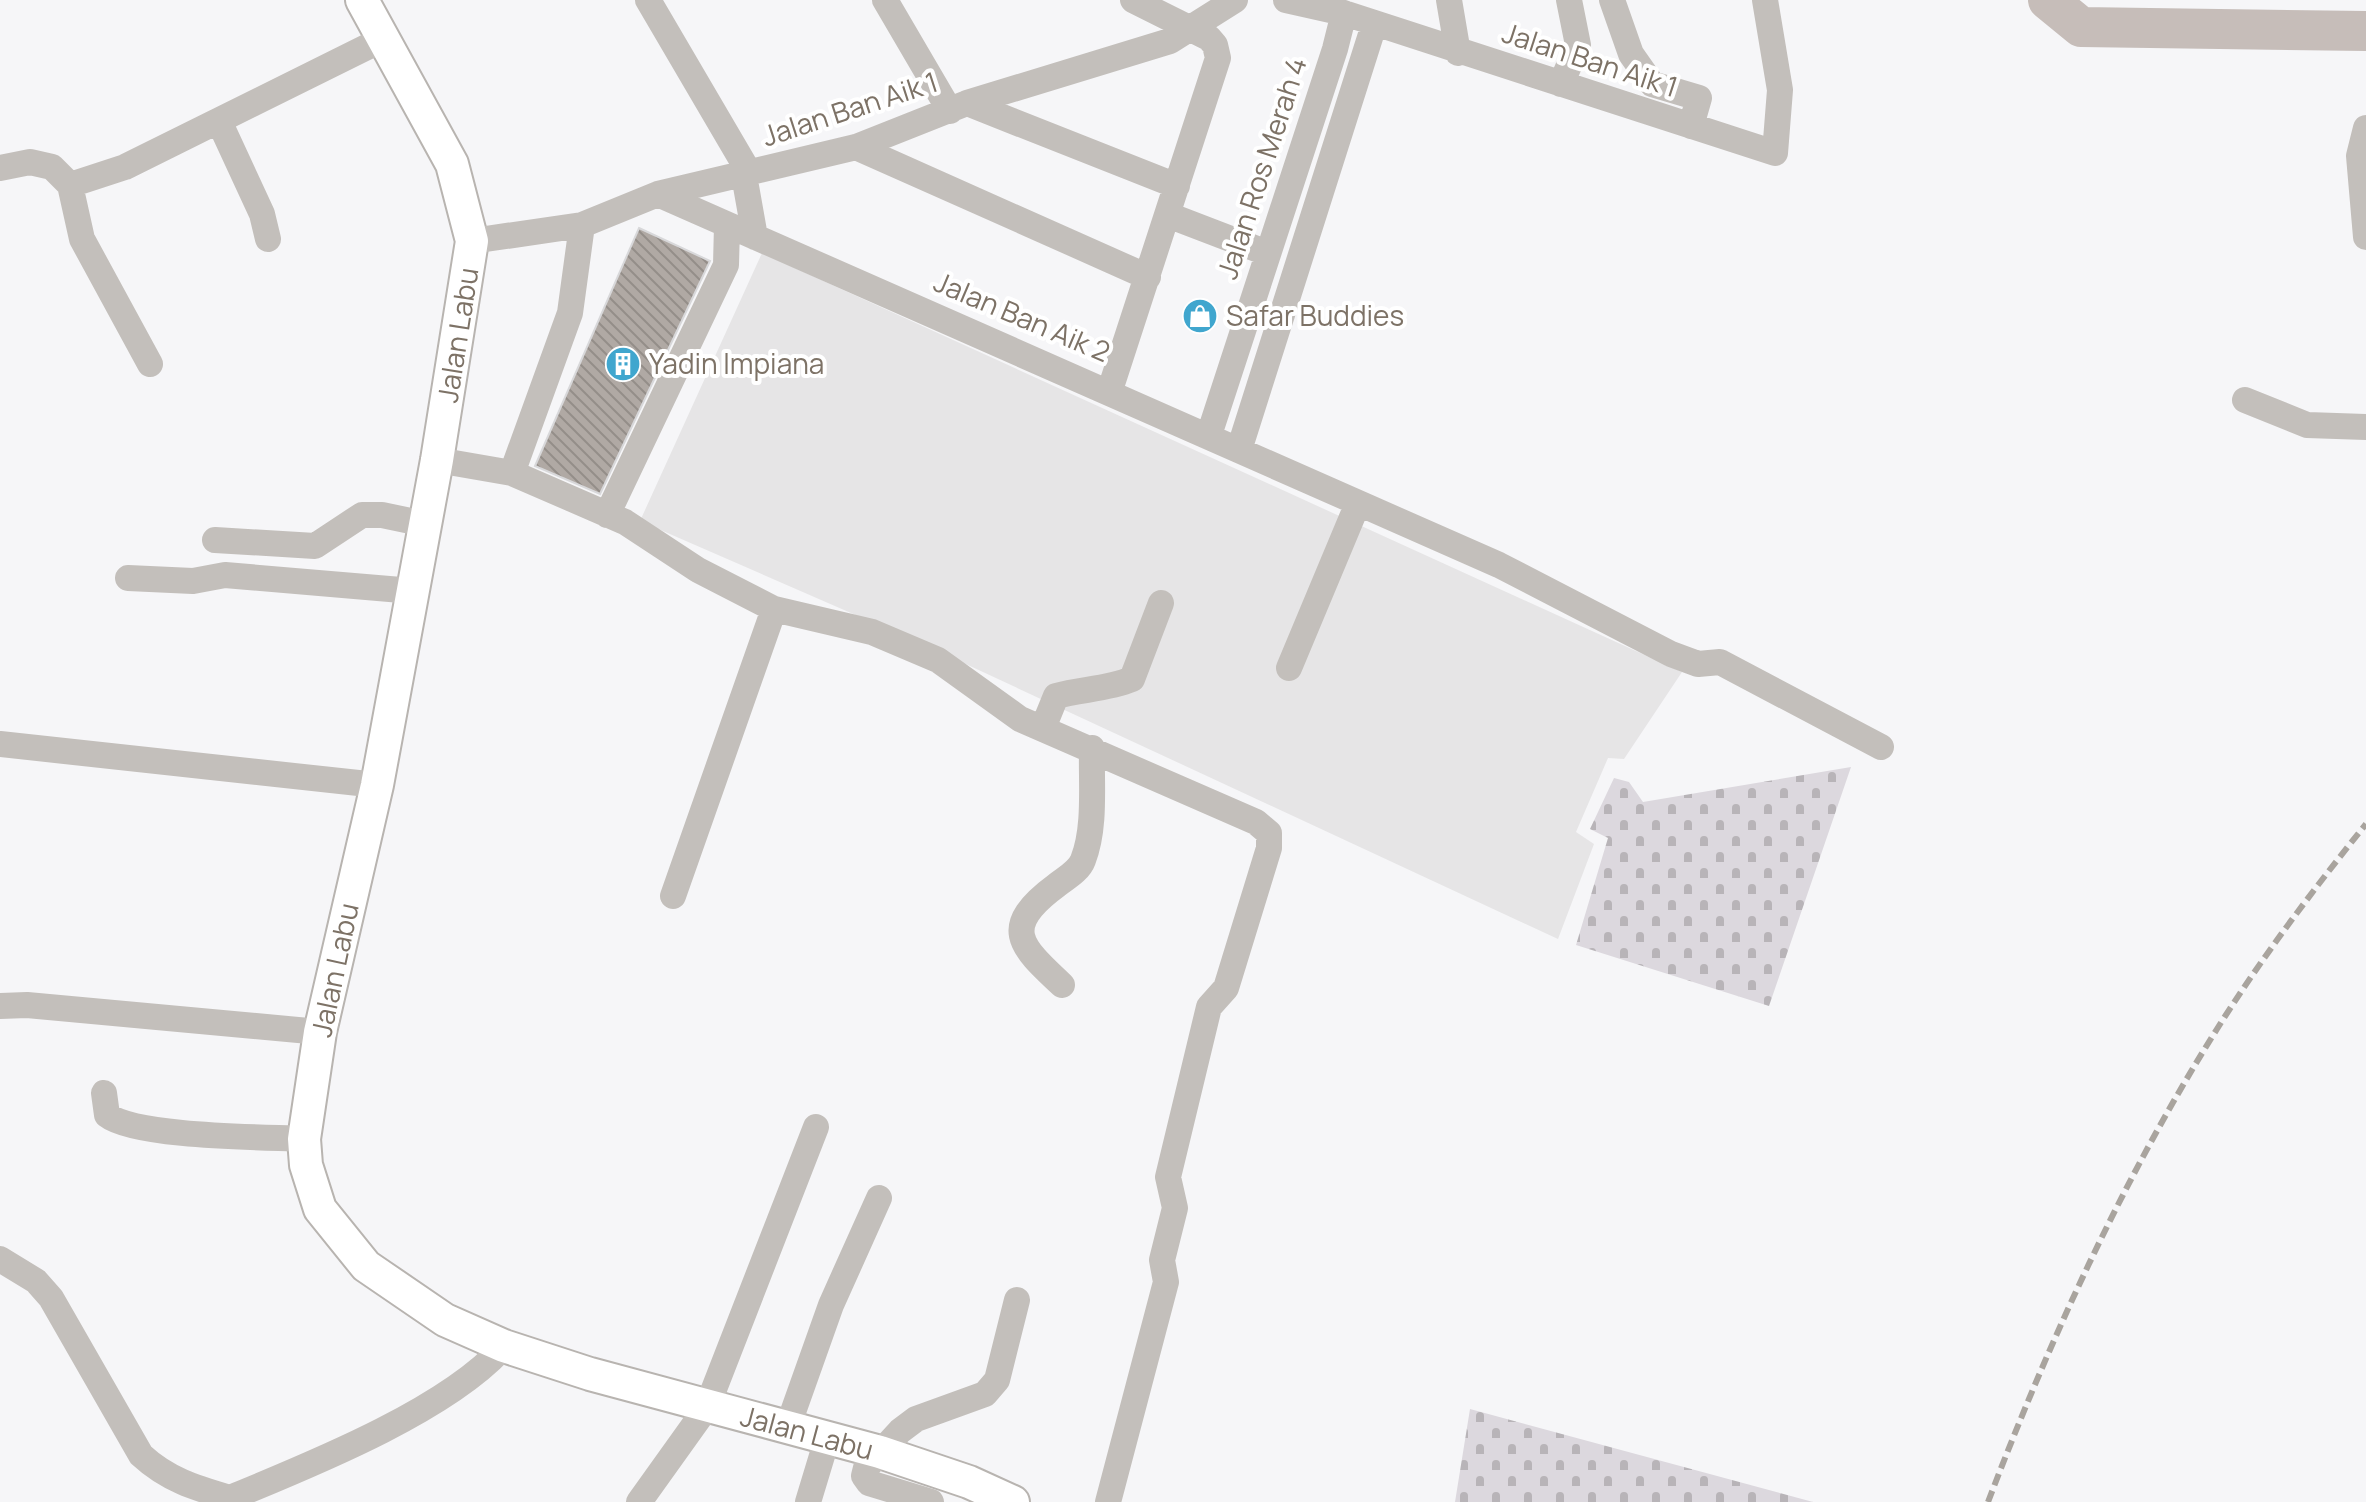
<svg xmlns="http://www.w3.org/2000/svg" width="2366" height="1502" viewBox="0 0 2366 1502" font-family="Manrope,sans-serif">
  <defs>
    <pattern id="cemetery-stones" width="16" height="16" patternUnits="userSpaceOnUse" patternTransform="scale(2)"><rect width="16" height="16" fill="#dcd8de"/><path d="M2 7V4a2 2 0 0 1 4 0v3zM10 15v-3a2 2 0 0 1 4 0v3z" fill="#b8b4b8"/></pattern>
    <pattern id="building-back-hatch" width="6" height="6" patternUnits="userSpaceOnUse" patternTransform="scale(2)"><rect width="6" height="6" fill="#b0a9a4"/><path d="M-1 5l2 2M0 0l6 6M5-1l2 2" fill="none" stroke="#948e89"/></pattern>
  </defs>
  <rect width="100%" height="100%" fill="#f6f6f8"/>
  <path fill="#e6e5e6" d="M762,253L1682,672L1624,759L1608,758L1576,832L1594,844L1558,939L929,647L640,521Z"/>
  <path fill="url(#cemetery-stones)" d="M1851,767L1769,1006L1576,945L1608,838L1590,829L1614,778L1629,782L1643,802Z
    M1470,1409L1813,1502H1455Z"/>
  <g fill="none" stroke-linecap="round" stroke-linejoin="round">
    <path stroke="#c6bdb9" stroke-width="40" d="M2048,0L2081,27L2366,31"/>
  </g>
  <path fill="url(#building-back-hatch)" stroke="#d8d8da" stroke-width="2" d="M639,228L710,261L600,494L535,466Z"/>
  <g fill="none" stroke-linecap="round" stroke-linejoin="round">
    <defs>
      <path id="major" d="M362,0L452,164L472,241L437,460L377,785L320,1032L304,1139L306,1165L320,1209L366,1266L445,1320L504,1346L590,1374L880,1452L969,1482L1013,1502"/>
    </defs>
    <use href="#major" stroke="#b8b4b0" stroke-width="36"/>
    <path stroke="#c3bfbb" stroke-width="26" d="M648,0L750,174
      M885,0L950,111
      M1286,0L1344,13L1775,153L1780,90L1765,0
      M1449,0L1458,53
      M1612,0L1631,54L1652,84L1699,98L1691,126
      M1561,84L1578,45L1569,0
      M967,103L1177,186
      M219,121L262,214L268,239
      M2366,128L2359,156L2366,237
      M856,147L1148,277
      M0,168L30,162L52,167L70,185L82,239L150,364
      M744,175L755,237
      M70,185L125,167L385,38
      M658,194L1499,565L1671,654L1698,664L1720,662L1881,747
      M1168,215L1267,253
      M472,241L582,225L658,194L856,147L967,103L1170,41L1235,0
      M1110,390L1218,58L1215,45L1209,38L1133,0
      M2245,400L2307,425L2366,427
      M1209,435L1335,49L1344,13
      M1239,450L1374,25
      M437,460L512,473L625,522L698,570L774,609L872,632L938,660L1020,719L1256,822L1269,833V848L1226,988L1209,1007L1168,1177L1175,1208L1162,1260L1166,1282L1108,1502
      M512,473L570,313L582,225
      M607,515L726,265L727,225
      M215,540L315,546L362,515H382L425,524
      M128,578L193,581L225,575L413,591
      M1289,668L1358,503
      M1043,728L1056,696C1082,689 1108,689 1132,679L1161,603
      M0,744L377,785
      M673,896L774,609
      M1062,985C1019,945 1000,927 1057,885C1066,878 1079,871 1083,860C1096,827 1091,783 1092,748
      M0,1006L27,1005L320,1032
      M104,1093L107,1115C135,1137 264,1137 304,1139
      M0,1259L36,1281L51,1298L141,1455C168,1480 196,1488 230,1498L234,1502
      M788,1426L831,1305L879,1198
      M230,1498C310,1465 448,1410 504,1346
      M639,1502L707,1407L816,1127
      M808,1502L828,1436
      M931,1502L869,1483L864,1476L866,1468L900,1431L916,1419L985,1394L997,1380L1017,1300"/>
    <use href="#major" stroke="#fff" stroke-width="32"/>
    <path stroke="#a9a49e" stroke-width="6" stroke-dasharray="12 6" stroke-linecap="butt" d="M1988,1502C2050,1339 2124,1177 2217,1029C2262,957 2313,890 2366,824"/>
  </g>
  <defs>
    <symbol id="shop-disc" viewBox="-11 -11 22 22"><circle r="9.5" fill="#40a6ce" stroke="#fff"/><path d="M-5-2.5h2.3a2.7 3.5 0 0 1 5.4 0H5L5.5 6h-11ZM-1.5-2.5h3a1.5 2.3 0 0 0-3 0Z" fill="#fff"/></symbol>
    <symbol id="building-disc" viewBox="-11 -11 22 22"><circle r="9.5" fill="#40a6ce" stroke="#fff"/><path d="M-4-6H4V6H1V3H-1V6H-4ZM-2.5-4.3h1.7v1.8h-1.7ZM.8-4.3h1.7v1.8H.8ZM-2.5-1h1.7V.8h-1.7ZM.8-1h1.7V.8H.8Z" fill="#fff"/></symbol>
  </defs>
  <g fill-rule="evenodd">
    <use href="#shop-disc" x="1180" y="296" width="40" height="40"/>
    <use href="#building-disc" x="603" y="344" width="40" height="40"/>
  </g>
  <g text-anchor="middle" stroke-width="8" stroke-linejoin="round" paint-order="stroke">
    <g font-size="28" fill="#7d7266" stroke="#fff">
      <text transform="translate(1590 60) rotate(18)" y="10">Jalan Ban Aik 1</text>
      <text transform="translate(850 109) rotate(-18)" y="10">Jalan Ban Aik 1</text>
      <text transform="translate(1262 168) rotate(-72)" y="10">Jalan Ros Merah 4</text>
      <text transform="translate(1022 317) rotate(23)" y="10">Jalan Ban Aik 2</text>
      <text transform="translate(458 335) rotate(-81)" y="10">Jalan Labu</text>
      <text transform="translate(335 970) rotate(-78)" y="10">Jalan Labu</text>
      <text transform="translate(807 1433) rotate(15)" y="10">Jalan Labu</text>
    </g>
    <g font-size="28" fill="#7d7266" stroke="#fff" text-anchor="start">
      <text x="1226" y="326">Safar Buddies</text>
      <text x="649" y="374">Yadin Impiana</text>
    </g>
  </g>
</svg>
